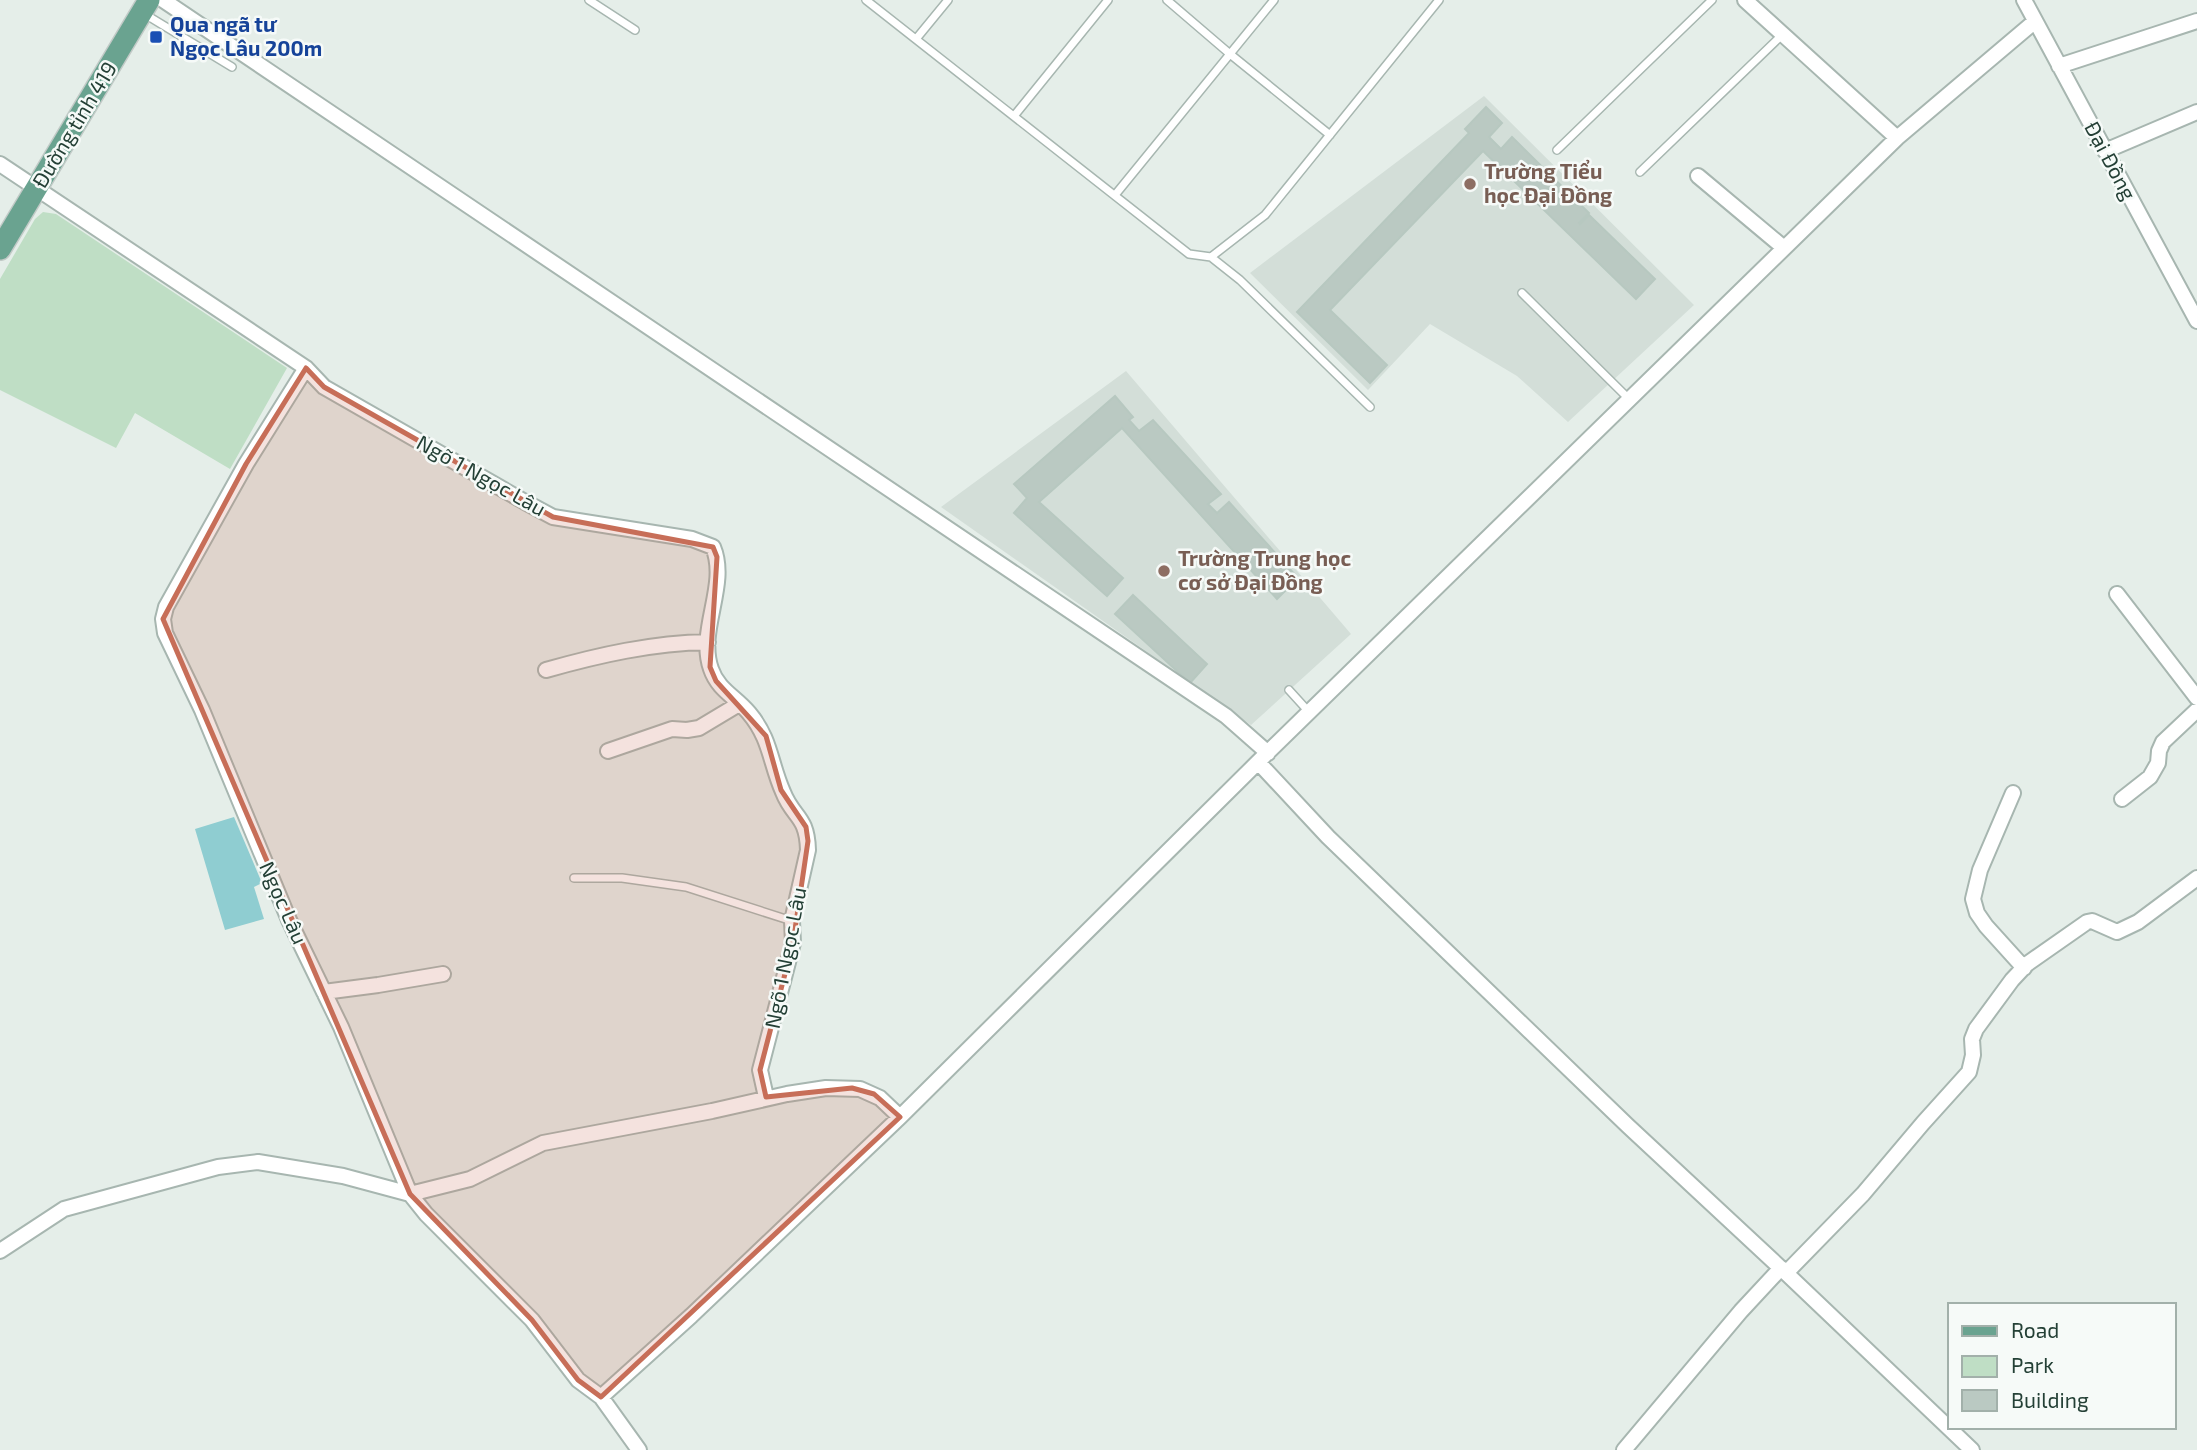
<svg xmlns="http://www.w3.org/2000/svg" width="2197" height="1450" viewBox="0 0 2197 1450" font-family="'Exo 2',sans-serif">
  <rect width="100%" height="100%" fill="#e5eee9"/>
  <path fill="#d3ded8" d="M1484,96L1694,305L1568,422L1517,376L1430,324L1368,390L1250,273Z
    M1126,371L1351,634L1251,725L941,507Z"/>
  <path fill="#bfdec5" d="M43,212L56,214L287,368L230,469L135,413L116,448L0,390V279L35,219Z"/>
  <path fill="#8fcdd1" d="M234,817L262,883L254,887L264,919L225,930L195,829Z"/>
  <path fill="#bac9c2" stroke="#b7c8c0" stroke-width="2" d="M1486,107L1502,123L1489,137L1501,149L1512,137L1589,213L1579,223L1580,224L1589,215L1655,279L1636,299L1483,151L1330,310L1387,365L1370,383L1297,312L1469,133L1465,129Z
    M1115,396L1133,417L1129,420L1139,431L1153,420L1221,494L1208,504L1217,513L1229,502L1298,578L1277,599L1122,428L1039,502L1123,578L1107,596L1014,513L1027,498L1014,484Z
    M1133,595L1207,664L1190,683L1115,614Z"/>
  <g fill="none" stroke-linecap="round" stroke-linejoin="round">
    <defs>
      <path id="lane" d="M589,0L635,30
        M866,0L1189,254L1211,257L1240,280L1370,407
        M1167,0L1230,54L1330,135
        M143,13L232,67
        M916,39L948,0
        M1014,116L1108,0
        M1557,150L1712,0
        M1640,172L1782,35
        M1115,195L1274,0
        M1211,257L1265,215L1439,0
        M1522,293L1629,399
        M1289,690L1309,712
        M574,878H622L686,887L792,921"/>
      <path id="street" d="M163,0L1226,716L1268,753
        M1745,0L1897,138
        M2024,0L2197,321
        M2059,66L2197,21
        M2105,151L2197,112
        M0,164L306,368L324,387L525,502L553,517L692,539L713,547C729,585 697,630 711,669C718,690 736,697 749,713C771,739 770,763 783,792C793,818 807,815 808,850L792,921L793,943L760,1070L766,1097
        M1698,176L1784,248
        M306,368L246,464L166,607L163,619L165,633L202,710L289,920L341,1027L410,1194L426,1214L532,1320L578,1380L601,1397L639,1450
        M2117,594L2197,698
        M546,670C599,655 652,643 708,642
        M608,751L672,729L687,730L699,728L739,704
        M1258,762L1328,837L1628,1126L1786,1273L1863,1194L1923,1123L1969,1072L1973,1055L1972,1039L1976,1029L2012,980L2027,964L2087,922L2092,921L2117,932L2138,922L2197,878
        M2013,793L1980,870L1973,899L1977,913L1986,926L2024,968
        M2122,799L2150,777L2158,763L2159,751L2163,742L2197,710
        M324,992L378,985L443,974
        M0,1251L64,1209L218,1167L258,1162L343,1176L410,1194L470,1179L543,1143L712,1111L787,1094L826,1088L860,1089L880,1098L900,1117
        M1786,1273L1972,1450
        M601,1397L691,1316L900,1117L1258,762L1897,138L2034,22
        M1624,1450L1741,1311L1781,1268"/>
      <path id="primary" d="M0,249L149,0"/>
    </defs>
    <use href="#lane" stroke="#a7b6b0" stroke-width="10"/>
    <use href="#street" stroke="#a7b6b0" stroke-width="18"/>
    <use href="#primary" stroke="#c2cac7" stroke-width="24"/>
    <use href="#lane" stroke="#fff" stroke-width="7"/>
    <use href="#street" stroke="#fff" stroke-width="14"/>
    <use href="#primary" stroke="#6aa390" stroke-width="21"/>
  </g>
  <path fill="#c76e58" fill-opacity="0.2" stroke="#c76e58" stroke-width="5" stroke-linejoin="round" d="M306,368L324,387L553,517L713,547L717,557L710,667L716,681L766,736L781,790L806,827L808,841L793,943L760,1070L766,1097L852,1088L874,1094L900,1117L601,1397L578,1380L532,1320L410,1194L163,619L246,464Z"/>
  <rect fill="#1a4fb4" stroke="#f6faf8" stroke-width="2.5" x="149" y="30" width="14" height="14" rx="3.5"/>
  <g fill="#8d6e63" stroke="#f6faf8" stroke-width="2.5">
    <circle cx="1470" cy="184" r="7"/>
    <circle cx="1164" cy="571" r="7"/>
  </g>
  <g text-anchor="middle" stroke-width="5" stroke-linejoin="round" paint-order="stroke">
    <g font-size="21" font-weight="bold" fill="#164399" stroke="#f6faf8" text-anchor="start">
      <text x="170" y="32">Qua ngã tư<tspan x="170" dy="24">Ngọc Lâu 200m</tspan></text>
    </g>
    <g font-size="21" fill="#244036" stroke="#f6faf8">
      <text transform="translate(75 125) rotate(-59)" y="7">Đường tỉnh 419</text>
      <text transform="translate(2110 161) rotate(62)" y="7">Đại Đồng</text>
      <text transform="translate(481 476) rotate(29)" y="7">Ngõ 1 Ngọc Lâu</text>
      <text transform="translate(283 903) rotate(66)" y="7">Ngọc Lâu</text>
      <text transform="translate(786 958) rotate(-79)" y="7">Ngõ 1 Ngọc Lâu</text>
    </g>
    <g font-size="21" font-weight="bold" fill="#785e54" stroke="#f6faf8" text-anchor="start">
      <text x="1484" y="179">Trường Tiểu<tspan x="1484" dy="24">học Đại Đồng</tspan></text>
      <text x="1178" y="566">Trường Trung học<tspan x="1178" dy="24">cơ sở Đại Đồng</tspan></text>
    </g>
  </g>
  <rect x="1948" y="1303" width="228" height="126" fill="#f6faf8" stroke="#a2b0aa" stroke-width="2"/>
  <rect x="1962" y="1326" width="35" height="10" fill="#6aa390" stroke="#a2b0aa" stroke-width="2"/>
  <text x="2011" y="1338" font-size="21" fill="#244036">Road</text>
  <rect x="1962" y="1356" width="35" height="21" fill="#bfdec5" stroke="#a2b0aa" stroke-width="2"/>
  <text x="2011" y="1373" font-size="21" fill="#244036">Park</text>
  <rect x="1962" y="1390" width="35" height="21" fill="#bac9c2" stroke="#a2b0aa" stroke-width="2"/>
  <text x="2011" y="1408" font-size="21" fill="#244036">Building</text>
</svg>
